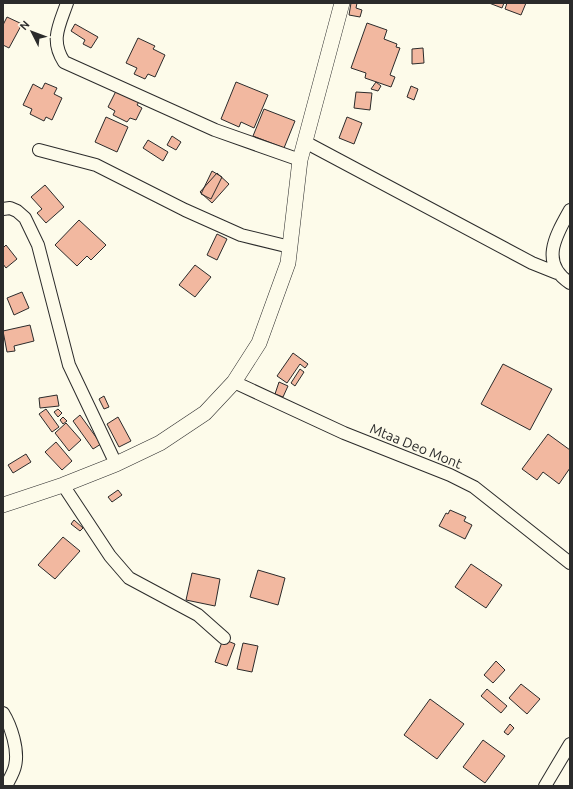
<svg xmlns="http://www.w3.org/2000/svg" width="573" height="789" viewBox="0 0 573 789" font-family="Ubuntu,sans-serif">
  <rect width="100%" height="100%" fill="#fdfbea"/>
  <path fill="#f2b8a0" stroke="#2b2b2b" d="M351,3H357L356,8L362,10L360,17L349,15Z
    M489,3H504L502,8Z
    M507,3H526L521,15L505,9Z
    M7,17L22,24L9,48L3,45V25Z
    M367,23L387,30L384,39L397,44L396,47L400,48L390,75L395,77L391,87L365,78L366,73L351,68Z
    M75,24L98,37L91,48L83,44L85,40L71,31Z
    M138,38L155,46L153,49L165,55L155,77L148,74L145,79L134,74L137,68L126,63Z
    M423,48L424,63L412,64V49Z
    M236,82L268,95L254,128L241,122L239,127L221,119Z
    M376,82L381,86L378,91L371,89Z
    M45,83L57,88L54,94L62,98L52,120L46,117L44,121L30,114L32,109L23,105L33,84L42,89Z
    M411,86L418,89L414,100L407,97Z
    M117,89L140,100L137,105L142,108L136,120L130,118L127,122L113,115L115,111L108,107Z
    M356,92L372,93L370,110L354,108Z
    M264,109L295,121L284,148L253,136Z
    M106,117L128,127L117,152L95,142Z
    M347,117L362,123L354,144L339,138Z
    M172,136L181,142L176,150L167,145Z
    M148,140L168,152L163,161L143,148Z
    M212,171L222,177L211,199L201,194Z
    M217,173L229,184L212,203L200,192Z
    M45,185L64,207L46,223L37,213L42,209L31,197Z
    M79,220L106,245L91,260L87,256L77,266L55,245Z
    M217,234L227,239L217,260L207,255Z
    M6,245L17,259L6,268L3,264V248Z
    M195,265L211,277L195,297L179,285Z
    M22,292L29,308L14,315L7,298Z
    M30,325L34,341L14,346L15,351L7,352L3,331Z
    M293,353L308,364L305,368L300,364L287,383L277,376Z
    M503,364L552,389L530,430L481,404Z
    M300,369L304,372L295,386L291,383Z
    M279,382L288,386L283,397L275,394Z
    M57,395L59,406L40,408L39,398Z
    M104,396L109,407L104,409L99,399Z
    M46,409L59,427L52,432L39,414Z
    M58,409L62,413L58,417L54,412Z
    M80,415L101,444L93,449L73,421Z
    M63,417L67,421L63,424L60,420Z
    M118,417L131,441L119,447L107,424Z
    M66,423L81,440L69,451L55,433Z
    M548,434L570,450V468L559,484L543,472L537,480L522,469Z
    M56,442L72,461L62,470L45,452Z
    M26,454L31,462L13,473L8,465Z
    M118,490L122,495L112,502L108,497Z
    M450,510L466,517L464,521L472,525L465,539L439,526L446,513L448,514Z
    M74,520L83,528L80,531L71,524Z
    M63,537L80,551L55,579L38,565Z
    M471,564L502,585L486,608L455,587Z
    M258,570L285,578L278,605L250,597Z
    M192,573L220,579L215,606L186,600Z
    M223,639L235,644L227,666L215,662Z
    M243,643L258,646L252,672L237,669Z
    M496,661L505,670L493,683L484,675Z
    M521,684L540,699L527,714L509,698Z
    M487,689L507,706L501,713L481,696Z
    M430,699L464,724L437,759L404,735Z
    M510,724L514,728L508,735L504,732Z
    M483,740L505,756L485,783L463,767Z"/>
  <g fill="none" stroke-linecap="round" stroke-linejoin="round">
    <defs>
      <path id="minor" d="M67,3C59,26 50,40 64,62L215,130L300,160
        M305,142L532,263L557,273
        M39,150L96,165L185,210L241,235L290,247
        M3,209L10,208L17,211L25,218L38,245L69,365L116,464
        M570,210C556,235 539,263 570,283
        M234,382L344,433L450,475L474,487L570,563
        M63,485L110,556L129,578L198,615L224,638
        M3,713C11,726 19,750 15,766C14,772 9,780 6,786
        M545,786L570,744"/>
      <path id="tertiary" d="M3,505L63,485L116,464L160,443L205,413L234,382L259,343L288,263L300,160L342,3"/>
    </defs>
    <use href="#minor" stroke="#2b2b2b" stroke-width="14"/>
    <use href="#tertiary" stroke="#2b2b2b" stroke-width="16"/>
    <use href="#minor" stroke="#fdfbea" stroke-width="12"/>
    <use href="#tertiary" stroke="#fdfbea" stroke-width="15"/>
  </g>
  <g text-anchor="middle" stroke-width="3" stroke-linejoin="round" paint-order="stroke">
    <g font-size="14" fill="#2b2b2b" stroke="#fdfbea">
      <text transform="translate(416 446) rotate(22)" y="5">Mtaa Deo Mont</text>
    </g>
  </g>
  <rect width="573" height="789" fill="none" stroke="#2b2b2b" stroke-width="8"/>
  <g transform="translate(32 32) rotate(312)" stroke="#fdfbea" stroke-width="3" paint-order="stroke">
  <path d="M0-3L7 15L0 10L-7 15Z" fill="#2b2b2b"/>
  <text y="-6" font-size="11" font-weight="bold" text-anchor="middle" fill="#2b2b2b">N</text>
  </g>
</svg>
